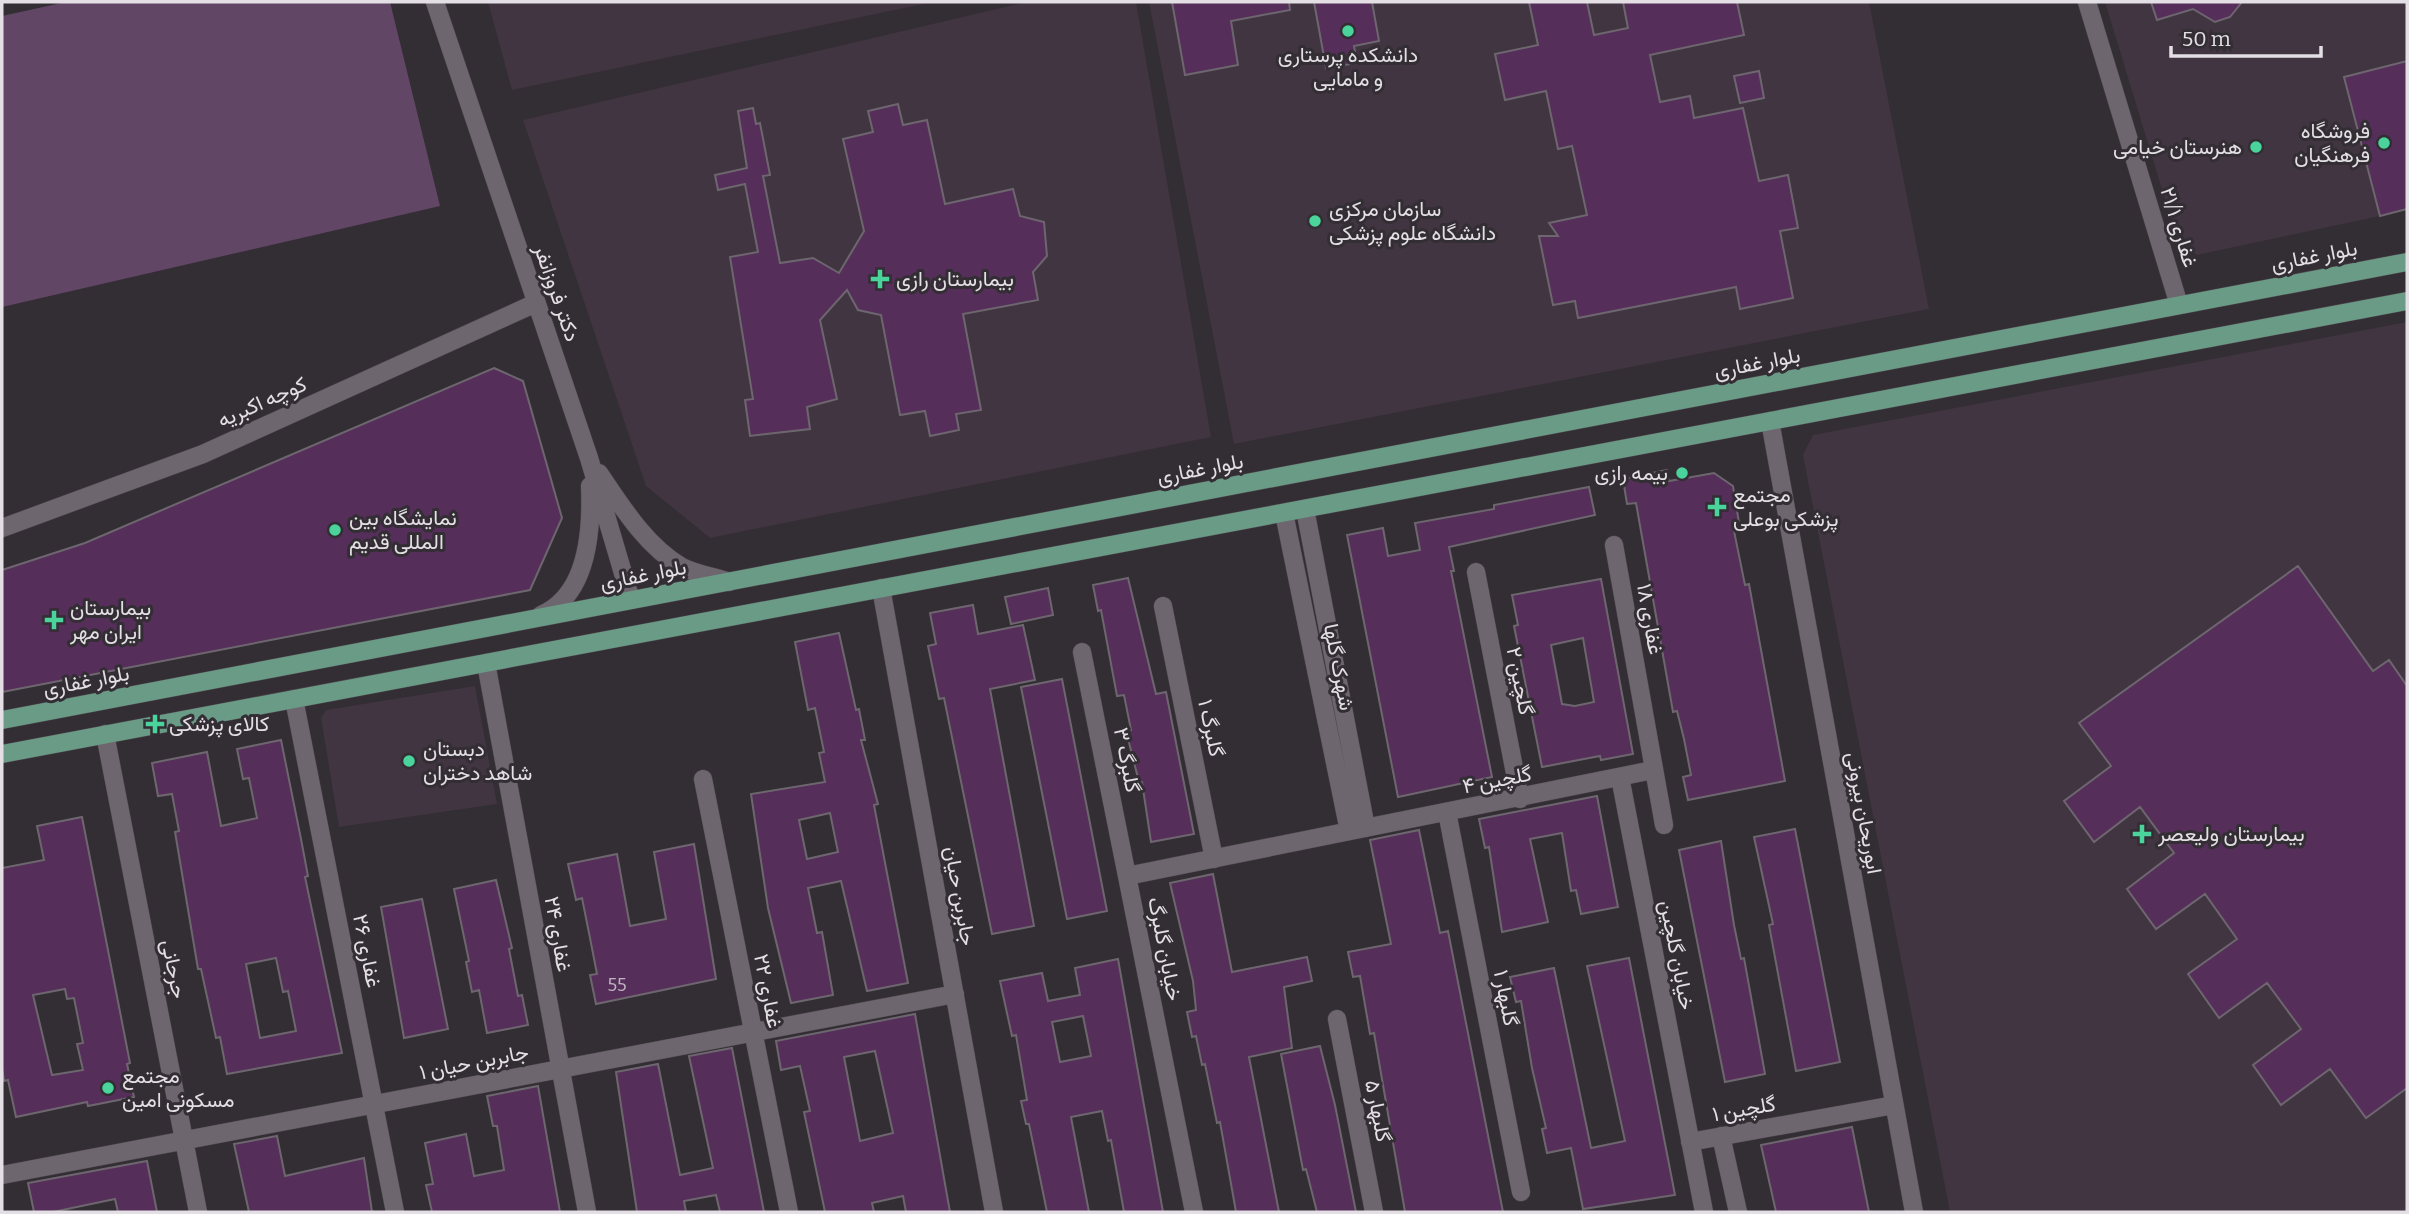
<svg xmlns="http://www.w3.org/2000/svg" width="2409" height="1214" viewBox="0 0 2409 1214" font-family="Bitter,Vazirmatn,serif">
  <rect width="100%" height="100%" fill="#332d34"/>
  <path fill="#403541" d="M488,2H933L512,90Z
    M1027,2H1136L1211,437L710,538L646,486L523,120Z
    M1149,2H1869L1929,309L1234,444Z
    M2105,2H2407V61L2344,78L2380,216L2197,255L2178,242Z
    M2407,322V1212H1950L1803,455L1813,435Z
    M475,686L497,804L339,827L321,718L326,710Z"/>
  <path fill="#624666" d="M66,2H390L440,206L2,307V16Z"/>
  <path fill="#552f5a" stroke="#6d666e" stroke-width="2" fill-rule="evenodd" d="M1172,2H1289L1290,10L1231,21L1238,65L1185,75Z
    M1314,2H1372L1379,41L1354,46L1357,63L1326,68Z
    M1529,2H1587L1594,35L1628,28L1623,2H1737L1744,35L1650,55L1660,102L1690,96L1694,118L1743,108L1759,181L1788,175L1798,228L1780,231L1793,298L1740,309L1736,287L1578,318L1575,301L1553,305L1539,236H1558L1549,223L1587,215L1572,146L1558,149L1546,91L1505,100L1495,54L1538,45Z
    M2151,2H2242L2230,17L2215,22L2193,9L2157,20Z
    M2407,61V209L2380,216L2344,77Z
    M1759,71L1764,98L1740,103L1734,76Z
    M898,104L903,125L927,120L945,204L1013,189L1020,216L1044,222L1047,256L1033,272L1038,300L963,314L981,410L956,414L959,430L930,436L925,411L900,415L881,315L858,310L847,290L820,320L837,399L807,407L810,429L750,436L745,400L753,399L730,257L758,252L745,184L718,190L715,175L747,168L738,111L753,108L756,124L760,123L770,175L763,176L780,263L813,258L839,273L864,231L843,139L873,132L868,111Z
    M494,368L523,381L562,518L530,590L2,692V570L85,543Z
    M1667,470L1669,481L1714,473L1733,486L1740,529L1734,531L1745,585L1749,584L1753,606L1785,781L1688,800L1683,777L1691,775L1684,739L1677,711L1673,712L1636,503L1627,504L1623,479Z
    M1589,487L1595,515L1449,547L1454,571H1451L1492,777L1398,797L1347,535L1383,528L1388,556L1420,550L1415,523L1494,509V505Z
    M2298,566L2373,671L2389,660L2407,686V1088L2366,1118L2330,1069L2281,1105L2253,1065L2301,1029L2267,983L2219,1018L2188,974L2237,939L2205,894L2156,929L2127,889L2174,853L2140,807L2094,842L2064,801L2111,766L2079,723Z
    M1128,578L1156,694L1166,692L1194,834L1151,842L1142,782H1139L1126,731L1131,730L1124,695L1117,696L1101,610L1098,611L1093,585Z
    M1601,579L1633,754L1601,760L1600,756L1542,767L1514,626L1518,625L1512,595ZM1583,638L1594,702L1575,706L1562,704L1551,645Z
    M1048,588L1053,615L1011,624L1005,597Z
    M973,605L978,634L1023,625L1035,680L990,689L1034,926L992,934L944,698L939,699L928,646L936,644L930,613Z
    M839,633L856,710L859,709L865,740H861L878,804L874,805L908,983L867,991L841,881L808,888L817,933L822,932L833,995L791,1003L768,908L751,794L825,782L819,753L824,752L815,708L808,710L795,642ZM830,813L838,852L807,859L799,820Z
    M1062,679L1107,911L1067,919L1021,687Z
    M281,740L301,839L308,876L305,877L342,1053L227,1074L220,1037L216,1038L201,969H198L175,832L179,831L172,794L158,796L152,763L207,752L221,826L257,818L249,778L243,779L237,749ZM276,958L283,992L288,991L296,1031L260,1038L246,964Z
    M1597,796L1618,907L1581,914L1576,890L1571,891L1562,833L1530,839L1548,922L1502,932L1489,847L1485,848L1479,819Z
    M82,817L130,1063L127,1064L134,1097L88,1106L87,1102L16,1117L8,1080L4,1081L2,1068V868L44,860L37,826ZM65,989L67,999L74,998L83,1043L77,1044L83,1070L52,1075L33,995Z
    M1795,829L1840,1062L1796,1071L1769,925L1773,924L1754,837Z
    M1419,830L1440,933L1448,931L1503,1212H1405L1374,1033L1370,1034L1360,976L1353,977L1348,952L1391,944L1370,840Z
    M1721,841L1734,925L1741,959L1744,958L1765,1074L1725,1082L1679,850Z
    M694,844L716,979L596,1004L590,975L597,974L590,938L582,898L576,900L568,864L617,854L630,926L666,919L654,852Z
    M1213,874L1232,972L1307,957L1312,981L1284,987L1292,1048L1249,1057L1279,1212H1236L1220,1122L1217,1123L1205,1064L1202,1065L1196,1036L1192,1037L1187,1012L1196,1010L1193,981L1170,883Z
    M496,880L512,948L509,949L518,996L522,995L528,1025L487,1033L479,990L472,992L466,962L469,961L454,889Z
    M422,899L448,1029L404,1038L381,907Z
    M1629,958L1675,1195L1583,1209L1571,1148L1547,1153L1542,1129L1546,1128L1532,1068L1521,1001L1516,1002L1510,977L1554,968L1591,1148L1625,1141L1587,966Z
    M1118,959L1163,1212H1124L1111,1140L1108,1141L1102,1111L1071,1117L1089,1212H1047L1029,1124H1026L1021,1101L1027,1100L1016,1035L1012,1036L1000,981L1042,973L1048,1001L1080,995L1075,968ZM1083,1016L1091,1056L1060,1062L1052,1022Z
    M915,1014L950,1212H906L903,1196L872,1203L874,1212H825L804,1112L810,1111L800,1066L781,1070L776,1041ZM875,1051L893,1133L860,1141L844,1057Z
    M1320,1046L1335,1105L1356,1212H1317L1306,1169L1303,1170L1281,1054Z
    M732,1048L764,1212H720L716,1195L684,1201L686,1212H637L616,1072L658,1064L680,1175L713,1168L689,1056Z
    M538,1086L560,1212H432L426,1185L433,1184L425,1143L466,1134L474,1176L504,1170L497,1126H493L487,1096Z
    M1852,1127L1869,1212H1776L1761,1145Z
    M277,1136L285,1176L364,1158L372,1212H249L234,1144Z
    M147,1161L157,1212H118L115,1199L53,1212H34L28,1183Z"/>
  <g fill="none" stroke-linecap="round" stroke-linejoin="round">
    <defs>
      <path id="minor" d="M435,2L589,458L631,600
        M2087,2L2179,305
        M1770,421L1914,1212
        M599,473C622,507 646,546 682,567C696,574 715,577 729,582
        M1305,509L1366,828
        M1284,513L1349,831
        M2,528L203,454L536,303
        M1614,545L1664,825
        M1476,572L1520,799
        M881,588L994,1212
        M1163,606L1214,859
        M541,615C588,595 592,531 590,486
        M1082,652L1127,876
        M486,663L587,1212
        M294,699L395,1212
        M105,734L198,1212
        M1620,777L1704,1212
        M703,779L789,1212
        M1447,812L1521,1192
        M1337,1019L1374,1212
        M1721,1136L1738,1212
        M1690,1142L1894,1105
        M2,1175L955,994
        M1194,1212L1127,876L1653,770"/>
      <path id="major" d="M2,720L2407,262
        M2,754L2407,301"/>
    </defs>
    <use href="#minor" stroke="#4f4a4f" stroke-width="19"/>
    <use href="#major" stroke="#4f4a4f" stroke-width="19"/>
    <use href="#minor" stroke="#6e666f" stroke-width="18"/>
    <use href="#major" stroke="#6a9b87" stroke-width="18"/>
  </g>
  <g fill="#4ad49c" stroke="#332d34" stroke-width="2.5">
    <circle cx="1348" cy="31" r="7"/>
    <circle cx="2384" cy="143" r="7"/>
    <circle cx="2256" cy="147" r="7"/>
    <circle cx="1315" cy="221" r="7"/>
    <path d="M876.5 268.5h7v7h7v7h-7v7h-7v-7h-7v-7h7z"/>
    <circle cx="1682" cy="473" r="7"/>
    <path d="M1713.5 496.5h7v7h7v7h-7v7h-7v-7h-7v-7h7z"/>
    <circle cx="335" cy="530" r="7"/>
    <path d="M50.5 609.5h7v7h7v7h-7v7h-7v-7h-7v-7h7z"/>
    <path d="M151.5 713.5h7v7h7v7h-7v7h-7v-7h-7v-7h7z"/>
    <circle cx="409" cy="761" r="7"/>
    <path d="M2138.5 823.5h7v7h7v7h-7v7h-7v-7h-7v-7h7z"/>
    <circle cx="108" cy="1088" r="7"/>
  </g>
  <g text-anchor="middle" stroke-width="6" stroke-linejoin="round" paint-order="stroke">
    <g font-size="18" fill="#c0b3c2">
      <text x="617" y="991">55</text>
    </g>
    <g font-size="21" fill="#e3dfe4" stroke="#332d34" text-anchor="start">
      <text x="1348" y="62" text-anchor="middle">دانشکده پرستاری<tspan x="1348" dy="24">و مامایی</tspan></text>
      <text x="2370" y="138" text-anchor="end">فروشگاه<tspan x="2370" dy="24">فرهنگیان</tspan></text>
      <text x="2242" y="154" text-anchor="end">هنرستان خیامی</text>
      <text x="1329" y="216">سازمان مرکزی<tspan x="1329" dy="24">دانشگاه علوم پزشکی</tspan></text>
      <text x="896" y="286">بیمارستان رازی</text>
      <text x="1668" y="480" text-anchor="end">بیمه رازی</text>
      <text x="1733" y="502">مجتمع<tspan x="1733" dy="24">پزشکی بوعلی</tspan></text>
      <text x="349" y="525">نمایشگاه بین<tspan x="349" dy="24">المللی قدیم</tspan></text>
      <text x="70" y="615">بیمارستان<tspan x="70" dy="24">ایران مهر</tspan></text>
      <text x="169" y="731">کالای پزشکی</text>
      <text x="423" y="756">دبستان<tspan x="423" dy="24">شاهد دختران</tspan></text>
      <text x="2158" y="841">بیمارستان ولیعصر</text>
      <text x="122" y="1083">مجتمع<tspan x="122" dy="24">مسکونی امین</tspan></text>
    </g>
    <g font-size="21" fill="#e3dfe4" stroke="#332d34">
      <text transform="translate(2179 227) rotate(73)" y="7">غفاری ۲۱/۱</text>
      <text transform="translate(2314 256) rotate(-11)" y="7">بلوار غفاری</text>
      <text transform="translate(557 293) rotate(71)" y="7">دکتر فروزانفر</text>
      <text transform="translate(1757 363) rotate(-11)" y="7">بلوار غفاری</text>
      <text transform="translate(262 402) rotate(-24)" y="7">کوچه اکبریه</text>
      <text transform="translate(1200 469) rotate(-11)" y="7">بلوار غفاری</text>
      <text transform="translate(643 575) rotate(-11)" y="7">بلوار غفاری</text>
      <text transform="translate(1650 619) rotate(80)" y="7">غفاری ۱۸</text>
      <text transform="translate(1339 667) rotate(79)" y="7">شهرک گلها</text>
      <text transform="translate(86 681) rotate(-11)" y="7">بلوار غفاری</text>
      <text transform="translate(1520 681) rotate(79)" y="7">گلچین ۲</text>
      <text transform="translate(1211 728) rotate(78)" y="7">گلبرگ ۱</text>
      <text transform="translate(1127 760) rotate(79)" y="7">گلبرگ ۳</text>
      <text transform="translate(1497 780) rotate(-11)" y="7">گلچین ۴</text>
      <text transform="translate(1864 813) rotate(80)" y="7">ابوریحان بیرونی</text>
      <text transform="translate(960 896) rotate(80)" y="7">جابربن حیان</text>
      <text transform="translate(558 934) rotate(80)" y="7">غفاری ۲۴</text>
      <text transform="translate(1165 949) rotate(79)" y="7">خیابان گلبرگ</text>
      <text transform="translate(367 951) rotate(79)" y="7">غفاری ۲۶</text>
      <text transform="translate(1677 955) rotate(79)" y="7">خیابان گلچین</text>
      <text transform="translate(174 969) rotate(79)" y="7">جرجانی</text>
      <text transform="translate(768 991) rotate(79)" y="7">غفاری ۲۲</text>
      <text transform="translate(1506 998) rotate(79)" y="7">گلبهار ۱</text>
      <text transform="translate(474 1062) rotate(-11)" y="7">جابربن حیان ۱</text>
      <text transform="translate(1744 1109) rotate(-10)" y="7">گلچین ۱</text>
      <text transform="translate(1378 1111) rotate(79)" y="7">گلبهار ۵</text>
    </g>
  </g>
  <rect width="2409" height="1214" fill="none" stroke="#e3dfe4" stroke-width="7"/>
  <path d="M2171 46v10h150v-10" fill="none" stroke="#e3dfe4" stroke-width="3.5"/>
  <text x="2182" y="46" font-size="21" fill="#e3dfe4" stroke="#332d34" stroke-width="5" paint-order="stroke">50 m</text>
</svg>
